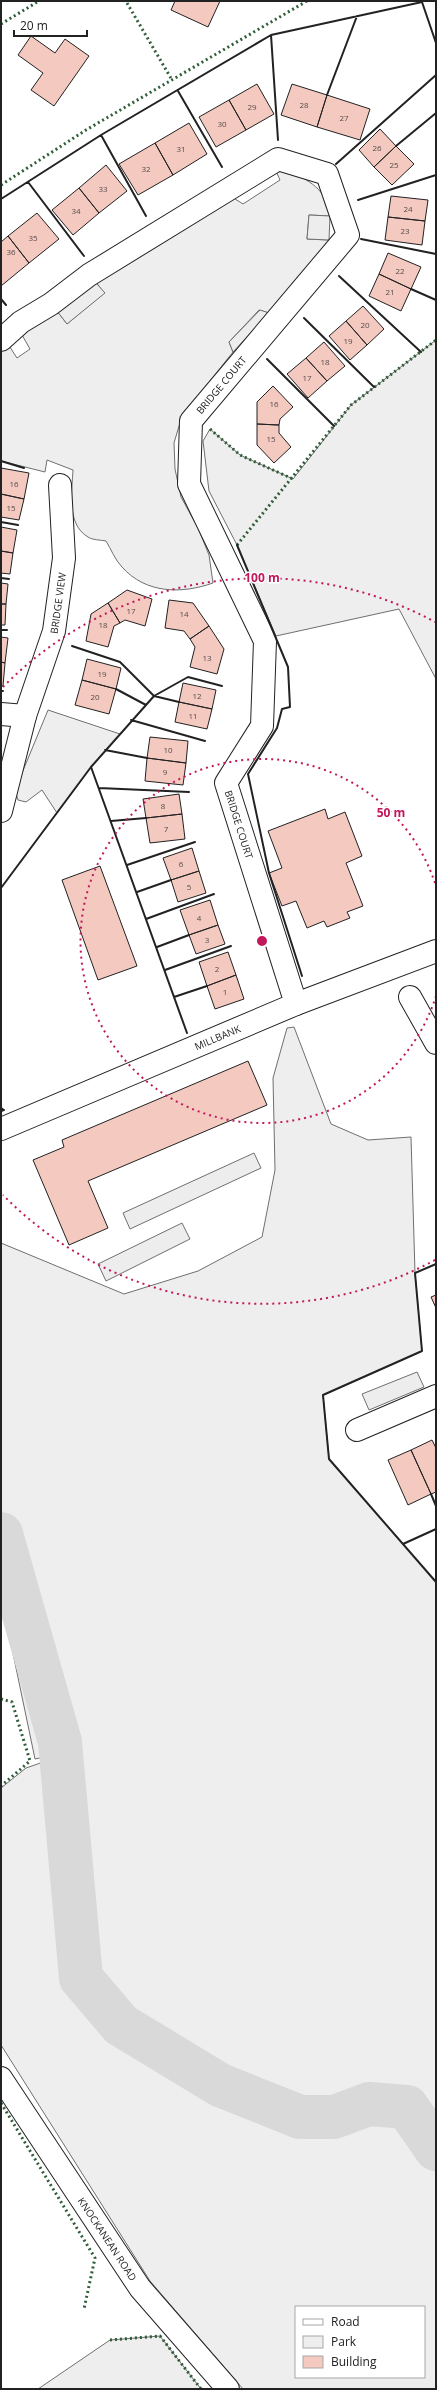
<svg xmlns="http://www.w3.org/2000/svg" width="437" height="2390" viewBox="0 0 437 2390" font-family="'Open Sans',sans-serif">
  <rect width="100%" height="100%" fill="#fff"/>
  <path fill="#eee" stroke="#6f6f6f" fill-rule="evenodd" d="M286,170C309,180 327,189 330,216L309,215L307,239L329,240L326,248L269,313L259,310L229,342L233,352L182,416L174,443L175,469L181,497L198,528L209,555L213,583C182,594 146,594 122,567C115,560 111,549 106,541C101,540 92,540 88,537C66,524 72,491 73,470L47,460L45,472L1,461V348L8,344L17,358L30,349L22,335L57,311L67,324L104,293L96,282L232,197L243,204L280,180L276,171Z
    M436,340V679L399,609L276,636L237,545L209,491L203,441L210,429L240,455L293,479L351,405Z
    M48,710L120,734L91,767L57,813L42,790L26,802L18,800L15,790Z
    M294,1027L331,1124L368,1140L411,1137L415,1273L422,1351L323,1395L329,1459L436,1582V2389H243L150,2281L1,2045V1788L26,1768L75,1751L35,1759L1,1596V1243L124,1294L198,1271L262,1237L275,1170L273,1078L287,1028ZM296,2307H424V2377H296Z
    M160,2336L201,2389H38L110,2340Z"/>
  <path fill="#ededed" stroke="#6f6f6f" d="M309,215L330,216L329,240L307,239Z
    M89,275L105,293L67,324L57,311Z
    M260,310L269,313L233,352L229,342Z
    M254,1153L261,1168L130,1229L123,1213Z
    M182,1223L190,1239L106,1281L98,1264Z
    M417,1372L424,1387L369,1410L362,1394Z"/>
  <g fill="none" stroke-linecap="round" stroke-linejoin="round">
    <path stroke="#d9d9d9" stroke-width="44" d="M1,1534L60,1742L81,1978L121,2025L220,2085L300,2117H334L369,2104L407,2107L436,2149"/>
  </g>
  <path fill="#f3c9c0" stroke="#222" d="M175,1H220L208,27L171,10Z
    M31,36L55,53L65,39L89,56L54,106L31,90L43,73L18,55Z
    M257,84L274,114L246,130L229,100Z
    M292,84L327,95L317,127L281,115Z
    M327,95L370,109L360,140L317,127Z
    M229,100L246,130L216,147L199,117Z
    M189,123L207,154L173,175L155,143Z
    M380,129L396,146L374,167L359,150Z
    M155,143L173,175L138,195L119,164Z
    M396,146L414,164L392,185L374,167Z
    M106,165L127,191L99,213L79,188Z
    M79,188L99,213L73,235L52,210Z
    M391,196L428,200L425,221L388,217Z
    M37,213L59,239L29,263L8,236Z
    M388,217L425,221L422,245L385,240Z
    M8,236L29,263L1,286V242Z
    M388,253L421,267L411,289L379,274Z
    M379,274L411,289L401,311L369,296Z
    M363,306L384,329L367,345L346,321Z
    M346,321L367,345L350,360L329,336Z
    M324,342L345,366L327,381L306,358Z
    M306,358L327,381L308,398L287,374Z
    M273,386L293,407L280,419L279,425L257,424V402Z
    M257,424L279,425V433L291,447L274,463L257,445Z
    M1,468L29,473L24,499L1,494Z
    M1,494L24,499L19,520L1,517Z
    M1,527L17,530L13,553L1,551Z
    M1,551L13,553L10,574L1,573Z
    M1,583L8,584L6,604H1Z
    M127,590L152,599L145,626L125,620L120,623L108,603Z
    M169,600L193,603L209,626L190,639L184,631L165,628Z
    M108,603L120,623L114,626L108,647L86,641L91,614Z
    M1,604H6L5,625H1Z
    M209,626L224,649L217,674L190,667L195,647L190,639Z
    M1,637L8,638L5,663L1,662Z
    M87,659L121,668L116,689L82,680Z
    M1,662L5,663L3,686H1Z
    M82,680L116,689L109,714L75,705Z
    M183,683L216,690L212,709L179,702Z
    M179,702L212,709L207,729L175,722Z
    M150,737L188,741L186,763L147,758Z
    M147,758L186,763L183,785L145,781Z
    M179,794L182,814L146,818L143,799Z
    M325,809L328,819L345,812L362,856L346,863L363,906L347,912L350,918L327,927L324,921L307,928L296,901L282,906L269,873L282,868L268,831Z
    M182,814L185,839L150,843L146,818Z
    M192,848L199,871L171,880L163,858Z
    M100,866L137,966L98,980L62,880Z
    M199,871L206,893L178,902L171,880Z
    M210,900L218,925L189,935L180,910Z
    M218,925L225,944L196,954L189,935Z
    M228,952L236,975L207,986L199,962Z
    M236,975L244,999L215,1009L207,986Z
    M248,1061L267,1105L88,1181L108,1228L69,1245L33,1160L64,1147L62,1140Z
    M436,1295V1308L431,1297Z
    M432,1440L436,1448V1492L431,1494L411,1450Z
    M411,1450L431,1494L408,1505L388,1460Z"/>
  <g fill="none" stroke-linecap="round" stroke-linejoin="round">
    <defs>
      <g id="minor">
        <path id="s1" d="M1,340L21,322L51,304L89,275L278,159L327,174L348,235L191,421L189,484L265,641L262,726L226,783L296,1004"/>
        <path d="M1,714L25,716"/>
        <path id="s2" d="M1,811L25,716L54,631L64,558L60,485"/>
        <path d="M410,997L436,1043"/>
        <path id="s3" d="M1,1129L296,1004L436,951"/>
        <path d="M357,1430L436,1396"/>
        <path id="s4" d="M1,2078L140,2288L228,2389"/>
      </g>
    </defs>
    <use href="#minor" stroke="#222" stroke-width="24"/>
    <use href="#minor" stroke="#fff" stroke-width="22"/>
    <path stroke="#2f5e38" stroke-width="3" stroke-dasharray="2 3" stroke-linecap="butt" d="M127,3L172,80
      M1,24L39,1
      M1,185L86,130L307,1
      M210,429L240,455L293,479
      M237,545L351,405L436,340
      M1,1699L12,1702L30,1761L1,1786
      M1,2103L95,2258L84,2309
      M110,2340L160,2336L201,2389"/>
    <path stroke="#222" stroke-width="2" d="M271,35L278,140
      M178,91L222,167
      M327,95L357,16
      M101,135L146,216
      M396,146L436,113
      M336,164L436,75
      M28,182L84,256
      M1,199L101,135L271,35L422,2L436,43
      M358,200L436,175
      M361,239L436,254
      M339,276L421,352
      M411,289L436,300
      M1,299L6,305
      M304,318L374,387
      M267,359L334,426
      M1,461L24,468
      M1,522L18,525
      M237,545L288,667L290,707L282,709L277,728L248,774L269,873L302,976
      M1,578L9,579
      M1,630H7
      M72,646L120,662L154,696L179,702
      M116,689L146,705
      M1,691H3
      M131,720L205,741
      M105,750L147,758
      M91,767L154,696L188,677L222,686
      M99,788L189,792
      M111,821L146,818
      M127,865L195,842
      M1,888L91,767L187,1033
      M137,892L171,880
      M146,919L214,894
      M157,947L189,935
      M165,970L231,946
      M174,997L207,986
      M1,1108L4,1110L1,1111
      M436,1264L415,1273L422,1351L323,1395L329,1459L436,1582
      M431,1494L436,1506
      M403,1544L436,1529"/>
  </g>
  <g fill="none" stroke="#c2185b" stroke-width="2" stroke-dasharray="2 4">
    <path d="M436 996A182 182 0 1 1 436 886"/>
    <path d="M435 1260A363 363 0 0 1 3 1195M3 687A363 363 0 0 1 435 622"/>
  </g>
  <g text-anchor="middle" stroke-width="3" stroke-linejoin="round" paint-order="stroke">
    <g font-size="8" fill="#564c4a">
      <text x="304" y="108">28</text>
      <text x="252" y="110">29</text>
      <text x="344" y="121">27</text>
      <text x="222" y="127">30</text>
      <text x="377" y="151">26</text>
      <text x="181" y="152">31</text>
      <text x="394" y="168">25</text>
      <text x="146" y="172">32</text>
      <text x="103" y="192">33</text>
      <text x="408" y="212">24</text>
      <text x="76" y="214">34</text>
      <text x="405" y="234">23</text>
      <text x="33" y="241">35</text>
      <text x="11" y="255">36</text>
      <text x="400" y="274">22</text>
      <text x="390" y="295">21</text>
      <text x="365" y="328">20</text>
      <text x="348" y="344">19</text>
      <text x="325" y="365">18</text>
      <text x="307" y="381">17</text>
      <text x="274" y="407">16</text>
      <text x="271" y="442">15</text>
      <text x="14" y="487">16</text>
      <text x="11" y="511">15</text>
      <text x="131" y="614">17</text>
      <text x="184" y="617">14</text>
      <text x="103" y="628">18</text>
      <text x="207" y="661">13</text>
      <text x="102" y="677">19</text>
      <text x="197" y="699">12</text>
      <text x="95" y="700">20</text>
      <text x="193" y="719">11</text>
      <text x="168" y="753">10</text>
      <text x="165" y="775">9</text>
      <text x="163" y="809">8</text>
      <text x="166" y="832">7</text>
      <text x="181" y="867">6</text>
      <text x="189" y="890">5</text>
      <text x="199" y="921">4</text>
      <text x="207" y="943">3</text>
      <text x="217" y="972">2</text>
      <text x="225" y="995">1</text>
    </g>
    <g font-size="10" fill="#222" stroke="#fff">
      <text transform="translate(221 385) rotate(-50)" y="4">BRIDGE COURT</text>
      <text dy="4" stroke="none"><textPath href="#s2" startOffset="216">BRIDGE VIEW</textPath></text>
      <text dy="4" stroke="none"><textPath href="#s1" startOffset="1124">BRIDGE COURT</textPath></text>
      <text dy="4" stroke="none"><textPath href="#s3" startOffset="235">MILLBANK</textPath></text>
      <text dy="4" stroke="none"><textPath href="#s4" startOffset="193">KNOCKANEAN ROAD</textPath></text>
    </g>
  </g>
  <circle cx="262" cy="941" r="6" fill="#c2185b" stroke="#fff" stroke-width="2"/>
  <g font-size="12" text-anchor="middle" font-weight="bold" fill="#c2185b" stroke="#fff" stroke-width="3" stroke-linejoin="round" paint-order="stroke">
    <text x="262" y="582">100 m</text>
    <text x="391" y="817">50 m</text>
  </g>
  <rect width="437" height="2390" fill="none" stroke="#222222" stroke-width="4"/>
  <rect x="295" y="2306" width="130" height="72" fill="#ffffff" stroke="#a7a7a7"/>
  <rect x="303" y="2319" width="20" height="6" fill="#ffffff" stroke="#a7a7a7"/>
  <text x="331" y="2326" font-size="12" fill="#222222">Road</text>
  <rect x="303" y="2336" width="20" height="12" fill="#eeeeee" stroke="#a7a7a7"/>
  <text x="331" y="2346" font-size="12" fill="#222222">Park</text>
  <rect x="303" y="2356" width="20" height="12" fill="#f3c9c0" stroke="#a7a7a7"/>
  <text x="331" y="2366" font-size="12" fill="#222222">Building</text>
  <path d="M14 30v6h73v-6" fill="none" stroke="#222222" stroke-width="2"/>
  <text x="20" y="30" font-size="12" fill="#222222" stroke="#ffffff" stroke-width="3" paint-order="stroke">20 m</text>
</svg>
